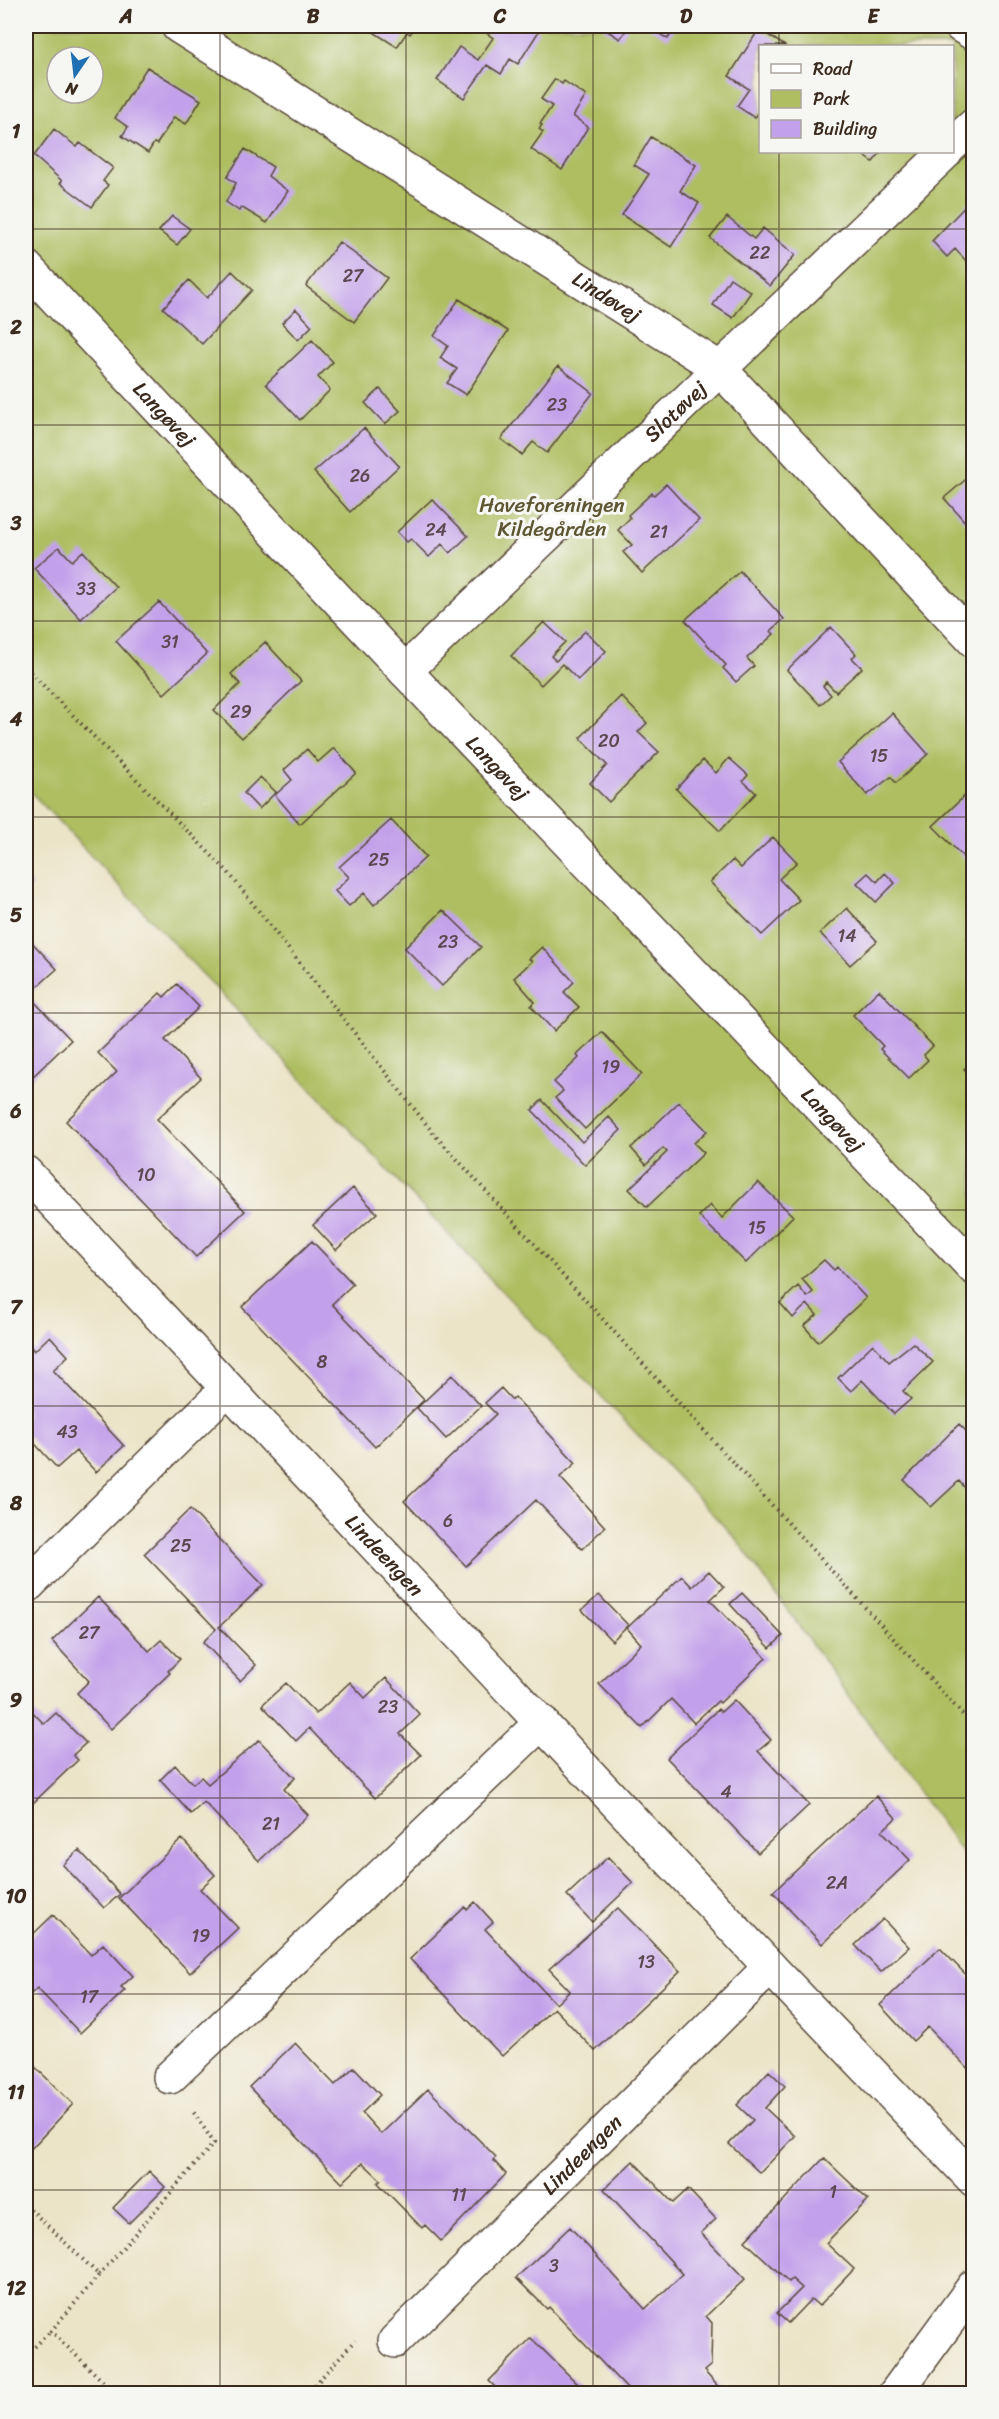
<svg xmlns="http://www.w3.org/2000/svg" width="999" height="2419" viewBox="0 0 999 2419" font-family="Sriracha,sans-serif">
  <rect width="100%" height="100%" fill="#f6f6f2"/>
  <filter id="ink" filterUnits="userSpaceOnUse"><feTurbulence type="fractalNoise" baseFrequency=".0167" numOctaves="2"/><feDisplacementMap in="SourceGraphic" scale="12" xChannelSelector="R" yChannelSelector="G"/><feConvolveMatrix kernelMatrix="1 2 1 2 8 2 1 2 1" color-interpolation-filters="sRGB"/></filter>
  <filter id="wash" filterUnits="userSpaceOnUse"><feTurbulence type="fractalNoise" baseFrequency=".008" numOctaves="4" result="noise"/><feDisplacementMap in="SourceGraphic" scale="24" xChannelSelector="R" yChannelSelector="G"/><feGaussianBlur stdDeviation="1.35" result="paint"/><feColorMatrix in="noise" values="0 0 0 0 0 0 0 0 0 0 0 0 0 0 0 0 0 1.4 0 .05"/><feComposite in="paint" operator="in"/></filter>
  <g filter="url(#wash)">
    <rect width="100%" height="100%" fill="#ece4c7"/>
    <path fill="#aebe61" stroke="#747440" stroke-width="1.5" fill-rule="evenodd" d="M26,26H973V1868L737,1540L26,787ZM760,46H952V152H760ZM57,57H93V93H57Z"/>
    <g id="blocks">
      <path fill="#c3a1ea" d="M364,26H416L410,34L407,32L397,47Z
        M477,26H530L539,31L518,64L510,59L501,74L487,65L464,98L437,80L459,47L478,60L493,38Z
        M605,26H629L620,39L603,28Z
        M646,26H676L668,39Z
        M759,29L785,46H760V110L755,118L737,106L749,89L729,76Z
        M147,67L201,100L186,124L174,117L157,144L154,143L148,153L122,136L128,127L115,118Z
        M555,79L562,84L564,81L586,96L573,116L588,127L562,170L531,149L543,132L539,129L542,125L540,124L552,106L541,99Z
        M54,129L77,147L80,143L113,168L103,181L108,185L92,207L60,183L62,181L34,156Z
        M651,137L696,165L680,191L699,203L671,247L622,215L649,174L634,165Z
        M245,149L273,167L268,176L288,191L267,223L241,207L239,211L226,202L236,183L227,177Z
        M859,152H881L873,162Z
        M974,197V262L970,265L955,249L947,257L932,241Z
        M172,216L190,229L177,245L159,231Z
        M727,217L754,239L763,228L795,255L770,286L710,238Z
        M339,242L387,278L354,322L306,286Z
        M232,271L252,290L202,344L163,308L189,280L207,298Z
        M730,278L751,292L733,318L713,305Z
        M459,299L508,331L466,395L447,383L457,369L440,358L448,346L434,336Z
        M296,309L312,326L298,340L282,323Z
        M312,340L333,362L318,377L330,390L300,420L266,384Z
        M558,366L593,393L547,453L533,442L522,455L501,439Z
        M380,389L400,411L385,424L365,403Z
        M364,428L399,466L350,512L314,472Z
        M971,475L974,478V532L944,498Z
        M666,484L699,520L642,573L623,552L632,545L618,530L630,518L628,515L652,493L654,495Z
        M432,499L468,536L450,553L442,544L429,557L411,539L407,542L397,532Z
        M59,547L72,561L83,551L116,587L81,619L34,568Z
        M740,571L784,619L771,631L774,634L747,658L754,666L736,682L723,668L726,665L685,620Z
        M159,602L207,654L164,694L116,641Z
        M544,622L565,642L551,656L556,661L585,631L606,651L578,680L562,664L541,685L511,656Z
        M831,627L856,654L852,658L862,668L836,692L826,682L823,686L831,695L820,705L787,670Z
        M265,642L301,681L242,738L214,710L240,684L231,674Z
        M621,696L647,723L638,732L659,752L609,802L590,783L607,765L580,738Z
        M892,713L928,754L896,783L891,777L867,795L838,762Z
        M334,748L356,773L300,824L275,795L292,780L284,770L307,749L318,762Z
        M729,758L748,775L743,781L756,793L720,831L676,789L703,760L716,773Z
        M260,777L276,792L259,809L244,793Z
        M974,787V868L933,826Z
        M391,820L426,857L374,905L364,893L349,906L335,891L349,877L339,867Z
        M773,837L797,862L779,879L799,900L762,935L710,882L733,860L741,868Z
        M868,873L877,882L885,873L895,883L876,902L857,883Z
        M26,879L32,886L26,891Z
        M847,908L877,941L850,965L820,933Z
        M443,910L481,947L442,986L405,948Z
        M974,932V945L967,938Z
        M26,936L57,969L28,995L71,1040L27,1082L26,1080Z
        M542,947L574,982L564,992L579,1007L554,1031L531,1006L535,1002L514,978L532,961L529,959Z
        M177,984L199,1007L165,1040L201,1078L157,1119L245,1211L196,1257L66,1121L117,1072L98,1053L160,993L164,997Z
        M879,990L933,1046L924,1055L928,1060L909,1078L880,1049L883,1046L853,1015Z
        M602,1032L642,1074L585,1129L555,1098L563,1091L554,1082L579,1058L577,1055Z
        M974,1060V1078L964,1069Z
        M542,1100L582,1142L609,1117L621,1130L585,1165L532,1110Z
        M679,1102L707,1131L694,1143L704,1153L647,1207L629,1189L667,1152L663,1148L646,1165L631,1148Z
        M758,1182L793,1216L746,1263L699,1216L710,1205L722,1218Z
        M353,1188L377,1213L336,1250L313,1225Z
        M312,1241L353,1284L332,1304L424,1400L375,1447L242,1307Z
        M824,1260L834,1270L837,1267L866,1298L818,1342L804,1326L817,1315L807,1304L793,1318L780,1303L798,1286L807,1297L813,1292L802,1279Z
        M50,1336L68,1356L53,1370L124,1446L96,1472L76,1451L57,1468L26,1434V1341L34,1351Z
        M913,1343L933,1362L903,1391L911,1399L894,1414L862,1380L851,1391L838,1378L873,1344L889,1362Z
        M452,1375L481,1406L446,1439L417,1408Z
        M501,1388L512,1400L515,1397L576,1463L560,1477L605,1527L582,1549L536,1500L466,1566L404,1501L496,1414L485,1403Z
        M959,1424L968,1433L974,1428V1488L970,1484L965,1488L959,1481L931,1507L904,1480Z
        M190,1509L263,1585L219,1627L256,1665L240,1681L203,1642L216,1629L144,1554Z
        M709,1571L724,1587L710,1600L766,1658L720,1703L718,1701L694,1723L671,1699L642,1728L599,1684L641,1644L627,1628L682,1576L692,1587Z
        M742,1593L783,1636L770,1648L730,1604Z
        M599,1595L628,1625L612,1641L582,1610Z
        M98,1597L149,1651L161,1640L180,1659L168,1671L170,1673L111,1729L77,1693L89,1681L52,1641Z
        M386,1678L420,1715L400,1734L421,1755L375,1798L309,1728L296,1741L262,1705L286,1683L316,1714L350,1682L365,1698Z
        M734,1700L771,1740L758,1751L809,1805L758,1853L667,1758L718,1709L721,1712Z
        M26,1705L44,1724L56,1713L86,1743L73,1755L78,1760L32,1804L26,1798Z
        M259,1740L295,1778L284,1789L308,1815L259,1861L204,1802L191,1814L160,1780L175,1765L193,1784L201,1777L208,1784Z
        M876,1796L896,1818L882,1831L910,1860L822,1944L773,1892Z
        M182,1839L215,1875L200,1889L238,1928L190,1973L119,1898Z
        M79,1850L120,1894L104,1908L63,1865Z
        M608,1857L633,1883L592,1922L567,1895Z
        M475,1902L493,1922L485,1929L556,2004L570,1991L549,1969L618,1908L680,1971L595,2051L554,2008L502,2056L410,1959L465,1907L467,1910Z
        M53,1915L91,1955L103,1944L133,1976L121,1987L125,1990L80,2033L37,1988L26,1999V1941Z
        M883,1919L909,1947L881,1972L855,1945Z
        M940,1948L974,1983V2075L928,2027L913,2041L880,2005Z
        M295,2043L335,2085L354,2067L380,2095L362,2113L381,2134L428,2089L496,2157L493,2160L506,2174L441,2241L425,2225L422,2228L378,2183L381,2180L363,2163L342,2183L249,2087Z
        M26,2058L73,2104L26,2154Z
        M769,2071L785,2086L765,2108L795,2136L760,2173L729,2144L753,2120L737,2105Z
        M824,2158L868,2200L826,2243L854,2269L819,2306L811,2299L788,2323L777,2313L802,2288L792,2279L789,2282L745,2241Z
        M633,2161L673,2203L688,2189L716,2219L701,2233L745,2279L706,2316L712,2323L711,2365L704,2371L725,2394H632L549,2307L547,2309L516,2278L570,2227L645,2309L683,2274L604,2189Z
        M149,2171L165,2187L129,2223L113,2208Z
        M531,2338L588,2394H502L489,2381Z"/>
    </g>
  </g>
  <g filter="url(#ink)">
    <use href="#blocks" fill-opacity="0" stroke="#564637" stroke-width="1.5"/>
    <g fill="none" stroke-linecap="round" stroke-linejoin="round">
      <defs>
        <g id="minor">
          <path id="s1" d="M178,26L719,368L974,641"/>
          <path d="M961,26L974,34"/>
          <path d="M952,145L974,125"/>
          <path id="s2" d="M26,267L405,671L974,1268"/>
          <path id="s3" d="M405,671L946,152"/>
          <path id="s4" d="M26,1173L770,1967L974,2180"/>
          <path d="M26,1587L227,1389"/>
          <path d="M170,2077L542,1722"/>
          <path id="s5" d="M395,2341L770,1967"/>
          <path d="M895,2394L974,2286"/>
        </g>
      </defs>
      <use href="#minor" stroke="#564637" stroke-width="36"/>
      <path stroke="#564637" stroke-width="4" stroke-dasharray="1.5 4.5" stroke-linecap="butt" d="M26,668L228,872L434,1134L974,1727
        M26,2205L99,2275L51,2331L116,2394
        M99,2275L214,2143L192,2110
        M26,2355L51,2331
        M307,2394L355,2340"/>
      <use href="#minor" stroke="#fff" stroke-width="33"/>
    </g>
  </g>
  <path fill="none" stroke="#3b2a1e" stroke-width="1.5" stroke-opacity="0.55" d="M220,26V2394M406,26V2394M593,26V2394M779,26V46M779,152V2394M26,229H974M26,425H974M26,621H974M26,817H974M26,1013H974M26,1210H974M26,1406H974M26,1602H974M26,1798H974M26,1994H974M26,2190H974"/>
  <g text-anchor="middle" stroke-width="6" stroke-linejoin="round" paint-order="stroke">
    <g font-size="18" fill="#5d4851">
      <text x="760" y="259">22</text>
      <text x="353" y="282">27</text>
      <text x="557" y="411">23</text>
      <text x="360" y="482">26</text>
      <text x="436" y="536">24</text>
      <text x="659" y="538">21</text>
      <text x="86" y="595">33</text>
      <text x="170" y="648">31</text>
      <text x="241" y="718">29</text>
      <text x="609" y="747">20</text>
      <text x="879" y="762">15</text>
      <text x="379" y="866">25</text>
      <text x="847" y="942">14</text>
      <text x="448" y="948">23</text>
      <text x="611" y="1073">19</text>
      <text x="146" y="1181">10</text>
      <text x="757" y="1234">15</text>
      <text x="322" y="1368">8</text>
      <text x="67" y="1438">43</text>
      <text x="448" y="1527">6</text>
      <text x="181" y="1552">25</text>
      <text x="89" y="1639">27</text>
      <text x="388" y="1713">23</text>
      <text x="726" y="1798">4</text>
      <text x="271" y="1830">21</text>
      <text x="837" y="1889">2A</text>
      <text x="201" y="1942">19</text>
      <text x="646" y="1968">13</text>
      <text x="89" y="2003">17</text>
      <text x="833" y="2198">1</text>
      <text x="459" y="2201">11</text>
      <text x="554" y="2272">3</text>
    </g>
    <g font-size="21" fill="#3b2a1e" stroke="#f6f6f2">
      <text dy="7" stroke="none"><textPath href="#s1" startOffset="507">Lindøvej</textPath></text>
      <text dy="7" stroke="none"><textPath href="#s3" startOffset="375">Slotøvej</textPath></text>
      <text dy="7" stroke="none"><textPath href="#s2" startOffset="202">Langøvej</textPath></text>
      <text dy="7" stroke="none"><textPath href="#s2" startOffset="688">Langøvej</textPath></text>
      <text dy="7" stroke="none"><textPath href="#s2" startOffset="1174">Langøvej</textPath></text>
      <text dy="7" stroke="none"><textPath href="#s4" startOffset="524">Lindeengen</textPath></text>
      <text dy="7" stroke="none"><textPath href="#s5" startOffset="264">Lindeengen</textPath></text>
    </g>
    <g font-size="21" fill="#5e5632" stroke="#f6f6f2">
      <text x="552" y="512">Haveforeningen<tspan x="552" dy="24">Kildegården</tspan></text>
    </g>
  </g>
  <rect width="999" height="2419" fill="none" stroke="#f6f6f2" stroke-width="66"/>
  <rect x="759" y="45" width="195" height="108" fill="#f6f6f2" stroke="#aba49d" stroke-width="1.5"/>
  <rect x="771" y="64" width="30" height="9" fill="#ffffff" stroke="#aba49d" stroke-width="1.5"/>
  <text x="813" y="75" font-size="18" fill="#3b2a1e">Road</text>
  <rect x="771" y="90" width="30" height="18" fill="#aebe61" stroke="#aba49d" stroke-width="1.5"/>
  <text x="813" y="105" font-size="18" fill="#3b2a1e">Park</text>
  <rect x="771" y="120" width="30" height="18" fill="#c3a1ea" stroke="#aba49d" stroke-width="1.5"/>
  <text x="813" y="135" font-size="18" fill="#3b2a1e">Building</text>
  <g transform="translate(75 75) rotate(194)"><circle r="28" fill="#f6f6f2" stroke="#aba49d" stroke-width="1.5"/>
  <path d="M0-4.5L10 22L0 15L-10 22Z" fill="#1f6fb2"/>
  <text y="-9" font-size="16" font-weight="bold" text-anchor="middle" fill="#3b2a1e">N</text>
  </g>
  <rect x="33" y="33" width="933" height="2353" fill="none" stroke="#3b2a1e" stroke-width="2"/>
  <g font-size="20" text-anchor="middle" font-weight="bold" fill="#3b2a1e">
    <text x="126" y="23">A</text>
    <text x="313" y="23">B</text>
    <text x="500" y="23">C</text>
    <text x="686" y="23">D</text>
    <text x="873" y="23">E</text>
    <text x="16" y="138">1</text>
    <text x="16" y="334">2</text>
    <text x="16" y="530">3</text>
    <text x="16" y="726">4</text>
    <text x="16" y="922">5</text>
    <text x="16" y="1118">6</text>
    <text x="16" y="1314">7</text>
    <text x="16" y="1510">8</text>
    <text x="16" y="1707">9</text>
    <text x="16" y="1903">10</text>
    <text x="16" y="2099">11</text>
    <text x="16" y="2295">12</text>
  </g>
</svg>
